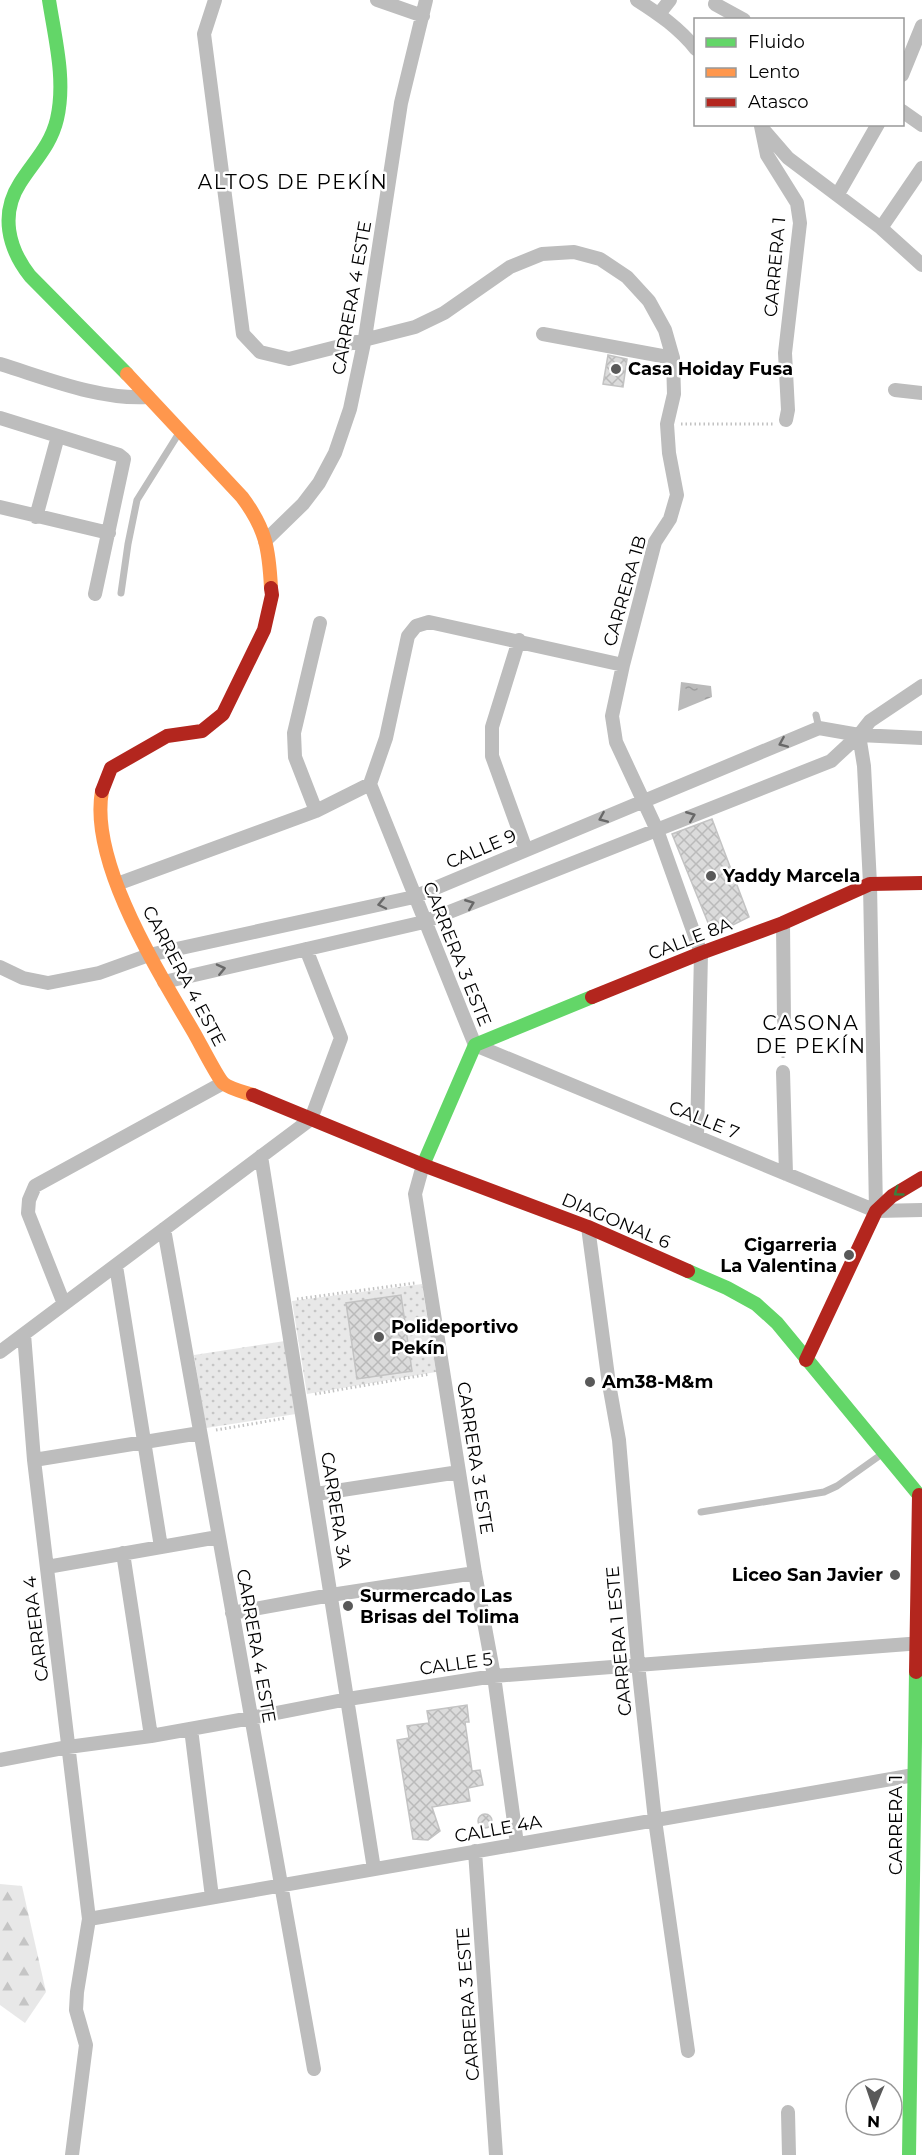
<svg xmlns="http://www.w3.org/2000/svg" width="922" height="2155" viewBox="0 0 922 2155" font-family="Montserrat,sans-serif">
  <defs>
    <pattern id="forest-firs" width="22" height="20" patternUnits="userSpaceOnUse" patternTransform="scale(1.5)"><rect width="22" height="20" fill="#e8e8e8"/><path d="M5 1l3.5 6h-7zM16 11l3.5 6h-7z" fill="#c5c5c5"/></pattern>
    <pattern id="park-dots" width="8" height="8" patternUnits="userSpaceOnUse" patternTransform="scale(1.5)"><rect width="8" height="8" fill="#e8e8e8"/><path d="M2 2h.1M6 6h.1" fill="none" stroke="#c5c5c5" stroke-width="1.8" stroke-linecap="round"/></pattern>
    <pattern id="water-ripples" width="26" height="14" patternUnits="userSpaceOnUse" patternTransform="scale(1.5)"><rect width="26" height="14" fill="#bababa"/><path d="M2 4q2-2 4 0t4 0M15 11q2-2 4 0t4 0" fill="none" stroke="#9e9e9e"/></pattern>
    <pattern id="building-cross-hatch" width="8" height="8" patternUnits="userSpaceOnUse" patternTransform="scale(1.5)"><rect width="8" height="8" fill="#dbdbdb"/><path d="M0 0l8 8M0 8l8-8" fill="none" stroke="#bababa"/></pattern>
  </defs>
  <rect width="100%" height="100%" fill="#fff"/>
  <path fill="url(#forest-firs)" d="M0,1884L22,1886L46,1992L25,2023L0,2005Z"/>
  <path fill="url(#park-dots)" d="M422,1284L436,1372L307,1394L292,1301Z
    M285,1341L296,1414L206,1428L194,1355Z"/>
  <path fill="url(#water-ripples)" d="M681,682L711,686L712,697L678,711Z"/>
  <path fill="url(#building-cross-hatch)" stroke="#c3c3c3" stroke-width="1.5" d="M608,355L627,359L623,387L603,384Z
    M712,819L749,917L713,935L672,834Z
    M401,1295L412,1371L357,1379L346,1303Z
    M467,1705L469,1722H465L472,1771L480,1770L483,1785L468,1788L470,1801L432,1807L440,1831L428,1840L413,1839L397,1740L409,1738L407,1726L429,1723L427,1711Z
    M478 1821a7 7 0 1 1 14 0a7 7 0 1 1-14 0Z"/>
  <g fill="none" stroke-linecap="round" stroke-linejoin="round">
    <path stroke="#c2c2c2" stroke-width="3" stroke-dasharray="1.5 3" stroke-linecap="butt" d="M681,424H774
      M783,1058V1035
      M297,1299L415,1283
      M315,1394L430,1374
      M216,1430L286,1418"/>
    <path stroke="#bdbdbd" stroke-width="7" d="M121,593L128,544L137,500L179,433
      M816,715L819,728
      M701,1512L824,1492L837,1486L882,1454"/>
    <path stroke="#bdbdbd" stroke-width="14" d="M215,0L204,34L243,334L260,352L289,359L415,327L444,313L510,267L542,254L574,252L600,259L627,277L649,301L665,330L673,358L674,394L667,424L669,453L677,495L670,519L655,542L623,665L612,716L616,742L657,830L701,953L697,1137
      M377,0L423,16
      M637,0C659,14 679,28 696,49
      M715,4L744,20
      M659,14L670,0
      M902,75L922,26
      M902,111L922,125
      M761,126L767,155L797,203L800,223L785,353L788,410L786,420
      M762,128L788,158L881,228L922,265
      M838,194L878,124
      M881,228L922,168
      M543,334L673,358
      M0,364C46,378 99,400 148,397
      M895,390L922,393
      M0,418L119,455L124,459L95,594
      M0,507L109,533
      M36,517L58,436
      M265,541L303,504L319,483L335,453L350,409L365,338L401,103L426,0
      M519,640L492,727V756L526,850
      M859,735L864,766L870,884L876,1211
      M370,784L475,1045L876,1211L922,1210
      M316,811L295,757L294,733L320,623
      M117,884L316,811L370,784L386,738L408,636L416,626L429,622L623,665
      M783,923L784,1021
      M0,967L23,978L48,983L99,973L149,955L414,897L819,728L859,735L922,738
      M164,982L424,922L831,761L859,735L870,721L922,686
      M783,1072L786,1174
      M261,1156L374,1869
      M423,1165L415,1194L475,1573L494,1676L517,1844
      M588,1227L609,1384L619,1440L638,1664L655,1820L688,2051
      M164,1229L314,2069
      M116,1266L161,1547
      M64,1304L28,1213L29,1200L35,1186L223,1083
      M24,1334L34,1460L89,1919L77,1992L76,2010L86,2045L72,2155
      M0,1352L311,1119L341,1038L306,949
      M34,1460L200,1433
      M316,1494L459,1472
      M123,1553L151,1736
      M47,1567L218,1537
      M232,1613L331,1595L475,1573
      M191,1729L212,1897
      M0,1760L68,1747L151,1736L251,1718L348,1699L494,1676L922,1643
      M475,1851L496,2155
      M89,1919L914,1775
      M788,2112L789,2155"/>
    <path stroke="#63d668" stroke-width="14" d="M49,0C55,39 66,80 57,119C51,145 34,161 20,183C0,214 8,248 30,276L127,374
      M423,1165L475,1045L592,997
      M688,1271L727,1288L756,1304L777,1323L919,1495H922
      M909,2155L916,1672"/>
    <path stroke="#ff974d" stroke-width="14" d="M127,374L242,497C266,529 269,549 271,588
      M102,791C89,862 158,971 193,1031C199,1041 217,1077 223,1083C230,1089 244,1092 253,1095"/>
    <path stroke="#b3261e" stroke-width="14" d="M102,791L111,768L167,736L202,731L223,714L264,630L272,595L271,588
      M592,997L701,953L783,923L870,884L922,883
      M253,1095L423,1165L588,1227L688,1271
      M806,1360L876,1211L892,1196L922,1178
      M916,1672L919,1495"/>
  </g>
  <defs><path id="oneway-chevron" d="M-2-3.5L2.5 0L-2 3.5" fill="none" stroke-width="1.6" stroke-linecap="round" stroke-linejoin="round" transform="scale(1.5)"/></defs>
  <g stroke="#686868">
    <use href="#oneway-chevron" transform="translate(783 743) rotate(157)"/>
    <use href="#oneway-chevron" transform="translate(691 816) rotate(-22)"/>
    <use href="#oneway-chevron" transform="translate(603 818) rotate(157)"/>
    <use href="#oneway-chevron" transform="translate(382 904) rotate(168)"/>
    <use href="#oneway-chevron" transform="translate(470 904) rotate(-22)"/>
    <use href="#oneway-chevron" transform="translate(221 969) rotate(-13)"/>
  </g>
  <use stroke="#3b803e" href="#oneway-chevron" transform="translate(898 1192) rotate(144)"/>
  <g fill="#595959" stroke="#fff" stroke-width="2">
    <circle cx="616" cy="369" r="6"/>
    <circle cx="711" cy="876" r="6"/>
    <circle cx="849" cy="1255" r="6"/>
    <circle cx="379" cy="1337" r="6"/>
    <circle cx="590" cy="1382" r="6"/>
    <circle cx="895" cy="1575" r="6"/>
    <circle cx="348" cy="1606" r="6"/>
  </g>
  <g text-anchor="middle" stroke-width="5" stroke-linejoin="round" paint-order="stroke">
    <g font-size="18" fill="#000" stroke="#fff">
      <text transform="translate(775 267) rotate(-85)" y="6">CARRERA 1</text>
      <text transform="translate(352 298) rotate(-80)" y="6">CARRERA 4 ESTE</text>
      <text transform="translate(625 591) rotate(-74)" y="6">CARRERA 1B</text>
      <text transform="translate(481 849) rotate(-23)" y="6">CALLE 9</text>
      <text transform="translate(690 939) rotate(-21)" y="6">CALLE 8A</text>
      <text transform="translate(457 954) rotate(68)" y="6">CARRERA 3 ESTE</text>
      <text transform="translate(184 976) rotate(62)" y="6">CARRERA 4 ESTE</text>
      <text transform="translate(704 1120) rotate(22)" y="6">CALLE 7</text>
      <text transform="translate(616 1221) rotate(23)" y="6">DIAGONAL 6</text>
      <text transform="translate(475 1458) rotate(81)" y="6">CARRERA 3 ESTE</text>
      <text transform="translate(336 1510) rotate(81)" y="6">CARRERA 3A</text>
      <text transform="translate(36 1629) rotate(-97)" y="6">CARRERA 4</text>
      <text transform="translate(619 1641) rotate(-95)" y="6">CARRERA 1 ESTE</text>
      <text transform="translate(256 1646) rotate(80)" y="6">CARRERA 4 ESTE</text>
      <text transform="translate(456 1664) rotate(-8)" y="6">CALLE 5</text>
      <text transform="translate(896 1825) rotate(-90)" y="6">CARRERA 1</text>
      <text transform="translate(498 1829) rotate(-10)" y="6">CALLE 4A</text>
      <text transform="translate(468 2004) rotate(-94)" y="6">CARRERA 3 ESTE</text>
    </g>
    <g font-size="18" font-weight="bold" fill="#000" stroke="#fff" text-anchor="start">
      <text x="628" y="375">Casa Hoiday Fusa</text>
      <text x="723" y="882">Yaddy Marcela</text>
      <text x="837" y="1251" text-anchor="end">Cigarreria<tspan x="837" dy="21">La Valentina</tspan></text>
      <text x="391" y="1333">Polideportivo<tspan x="391" dy="21">Pekín</tspan></text>
      <text x="602" y="1388">Am38-M&amp;m</text>
      <text x="883" y="1581" text-anchor="end">Liceo San Javier</text>
      <text x="360" y="1602">Surmercado Las<tspan x="360" dy="21">Brisas del Tolima</tspan></text>
    </g>
    <g font-size="20" letter-spacing="1.5" fill="#000" stroke="#fff">
      <text x="293" y="189">ALTOS DE PEKÍN</text>
      <text x="811" y="1030">CASONA<tspan x="811" dy="23">DE PEKÍN</tspan></text>
    </g>
  </g>
  <rect x="694" y="18" width="210" height="108" fill="#ffffff" stroke="#999999" stroke-width="1.5"/>
  <rect x="706" y="38" width="30" height="9" fill="#63d668" stroke="#999999" stroke-width="1.5"/>
  <text x="748" y="48" font-size="18" fill="#000000">Fluido</text>
  <rect x="706" y="68" width="30" height="9" fill="#ff974d" stroke="#999999" stroke-width="1.5"/>
  <text x="748" y="78" font-size="18" fill="#000000">Lento</text>
  <rect x="706" y="98" width="30" height="9" fill="#b3261e" stroke="#999999" stroke-width="1.5"/>
  <text x="748" y="108" font-size="18" fill="#000000">Atasco</text>
  <g transform="translate(874 2107) rotate(182)"><circle r="28" fill="#ffffff" stroke="#999999" stroke-width="1.5"/>
  <path d="M0-4.5L10 22L0 15L-10 22Z" fill="#595959"/>
  <text y="-9" font-size="16" font-weight="bold" text-anchor="middle" fill="#000000">N</text>
  </g>
</svg>
